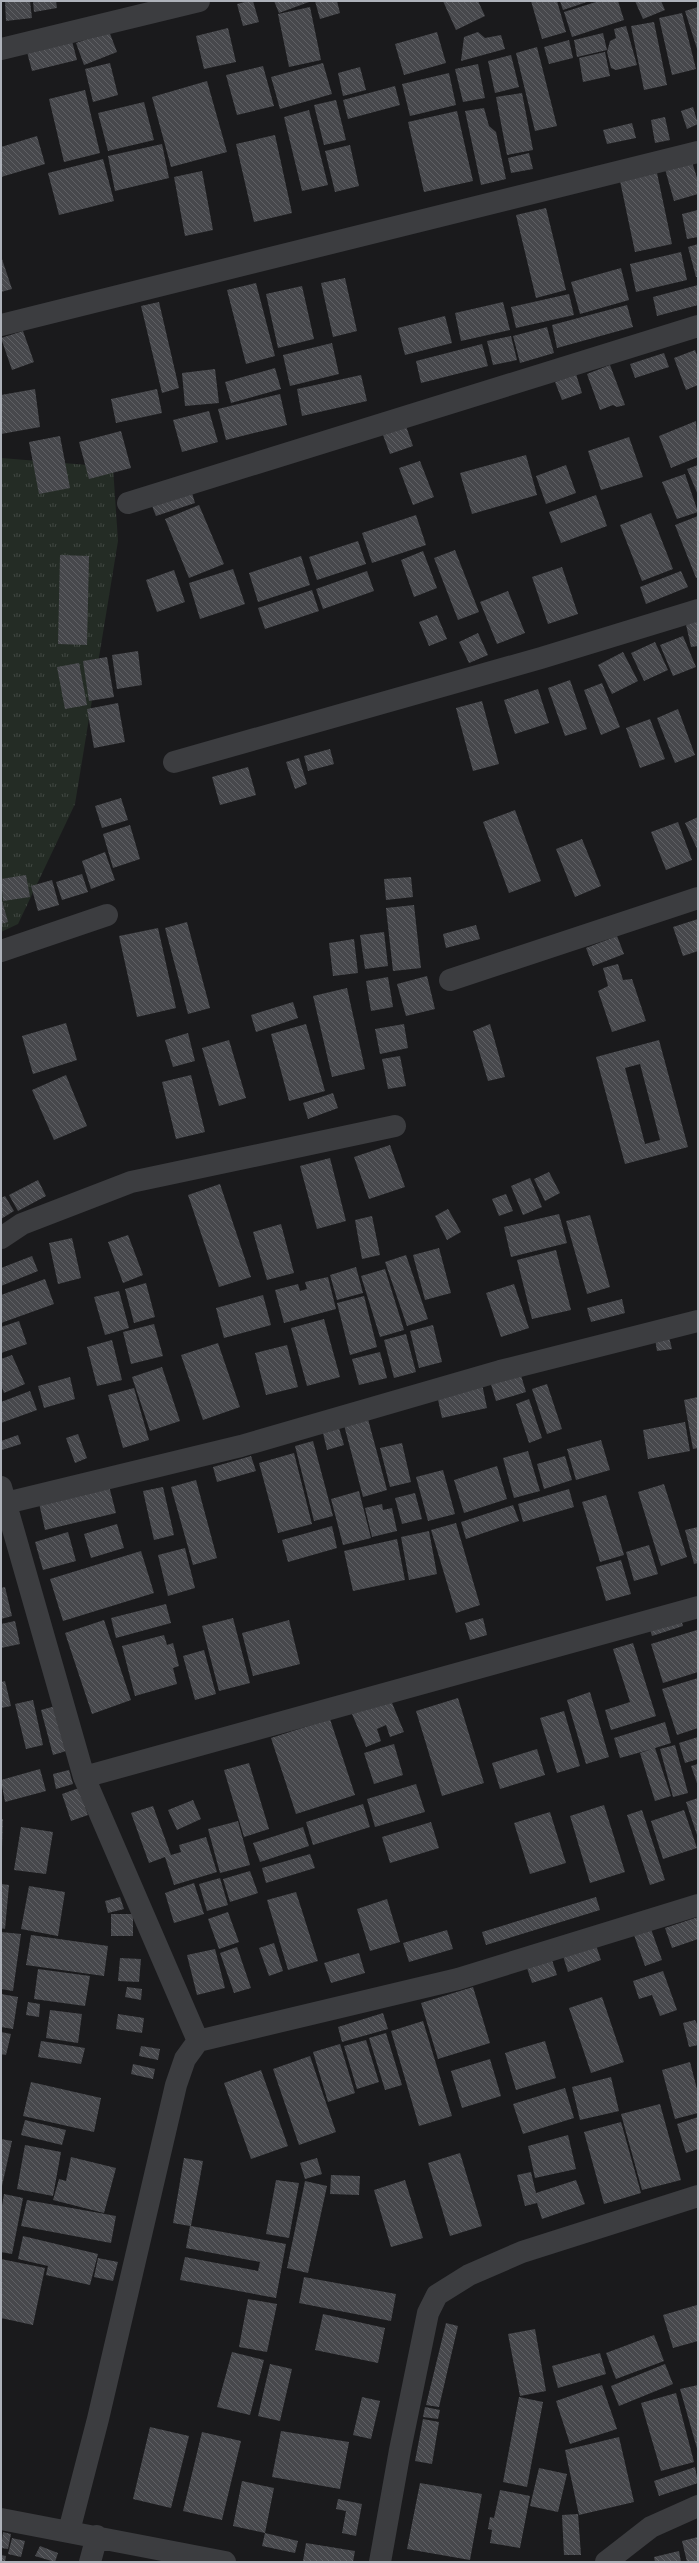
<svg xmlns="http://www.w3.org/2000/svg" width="699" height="2563" viewBox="0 0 699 2563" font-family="'DM Sans',sans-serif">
  <defs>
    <pattern id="grass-tufts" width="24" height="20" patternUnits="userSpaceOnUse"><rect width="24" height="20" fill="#242c25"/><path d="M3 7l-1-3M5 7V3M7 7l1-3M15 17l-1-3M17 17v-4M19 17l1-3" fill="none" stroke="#414843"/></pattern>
    <pattern id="building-back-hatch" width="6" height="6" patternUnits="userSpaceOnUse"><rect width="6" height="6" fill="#47484c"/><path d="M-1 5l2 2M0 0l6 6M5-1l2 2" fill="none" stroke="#5f6064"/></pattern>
  </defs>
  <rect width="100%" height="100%" fill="#1a1a1c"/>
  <path fill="url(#grass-tufts)" d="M1,458L113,467L118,541L75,804L18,924L1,932Z"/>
  <path fill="url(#building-back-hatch)" fill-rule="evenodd" d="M5,1H30L32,18L6,21Z
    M33,1H56L57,8L34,12Z
    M249,1H253L259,22L243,26L237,4Z
    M274,1H309V2L279,13Z
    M315,1H337L340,13L320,19Z
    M443,1H478L485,16L456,30Z
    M531,1H557L566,32L542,39Z
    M560,1H590L563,10Z
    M599,1H618L624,20L572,37L564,12Z
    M635,1H661L665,10L643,19Z
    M310,7L321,60L289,67L278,14Z
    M698,7V52L685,11Z
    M682,13L696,69L672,75L659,18Z
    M654,22L667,85L644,90L631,26Z
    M626,26L637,65L616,70L611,68L607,52L610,41L616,38L614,29Z
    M228,28L236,62L204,69L196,36Z
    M109,31L117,52L84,65L76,43Z
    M437,32L446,63L404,75L395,44Z
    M478,32L485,38L501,35L505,49L461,61L464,37Z
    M603,33L607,50L577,57L574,40Z
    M569,40L573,58L549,64L544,47Z
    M72,41L77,60L32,71L27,52Z
    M537,47L557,126L535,131L516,53Z
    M605,52L610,76L583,82L579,58Z
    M511,55L519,87L495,93L488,61Z
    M110,63L118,95L93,102L85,69Z
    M323,63L332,94L280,109L271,77Z
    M478,64L485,98L463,102L455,69Z
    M263,66L274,106L237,115L226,75Z
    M360,67L366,90L343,96L338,73Z
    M449,73L456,105L410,116L402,84Z
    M207,81L227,152L171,167L152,97Z
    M395,86L400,105L348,119L343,100Z
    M85,90L100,153L64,162L49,99Z
    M522,93L533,150L507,155L496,97Z
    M336,100L346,140L324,145L314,105Z
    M144,102L154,140L108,151L98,113Z
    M693,107L698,124L687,129L681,111Z
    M484,108L489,126L496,132L506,179L481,185L465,111Z
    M309,110L328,185L302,191L284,117Z
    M457,111L473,181L424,192L408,122Z
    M665,117L670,140L655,143L651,120Z
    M632,123L636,138L607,144L603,130Z
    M275,135L292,213L254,222L236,144Z
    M37,136L45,164L1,177V147Z
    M162,144L169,178L115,191L108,156Z
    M350,145L359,186L335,192L325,151Z
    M529,153L533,169L511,173L508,158Z
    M103,159L114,201L59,215L48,173Z
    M692,162L698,181V194L674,201L665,169Z
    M202,171L213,230L185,236L174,177Z
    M657,173L672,244L635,252L620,181Z
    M546,208L566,290L536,298L516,215Z
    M698,210V237L687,239L682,214Z
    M698,244V277H696L688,247Z
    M681,252L687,280L636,292L630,264Z
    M1,256L12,289L1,292Z
    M621,268L629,300L580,314L571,282Z
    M345,278L357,331L333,337L321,283Z
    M256,283L275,356L246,364L227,290Z
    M698,285V305L657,316L653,297Z
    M302,286L314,339L278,348L266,294Z
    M569,294L574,315L516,328L511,307Z
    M159,302L179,388L162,393L141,306Z
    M503,302L510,330L461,341L455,313Z
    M627,305L633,327L557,348L552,325Z
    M445,316L452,343L405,355L398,328Z
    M547,327L554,353L520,363L513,336Z
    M23,331L34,362L12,370L1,338Z
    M511,336L517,360L493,365L487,341Z
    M332,343L339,374L290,386L283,355Z
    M482,344L488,366L421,383L416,361Z
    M695,350L698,358V385L686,390L674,358Z
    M664,353L669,367L635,378L630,364Z
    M610,365L625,405L617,407L613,405L600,410L587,374Z
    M275,368L281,389L231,403L225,382Z
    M215,369L219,403L185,406L182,373Z
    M576,374L582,393L562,400L555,382Z
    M361,375L367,401L302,416L297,389Z
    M35,389L40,427L1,434V395Z
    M157,389L162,413L116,423L111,399Z
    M280,394L287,425L226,440L218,409Z
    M209,411L218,442L182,452L173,420Z
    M696,421L698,457L671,468L659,436Z
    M406,426L413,446L390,454L383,435Z
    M121,431L131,468L89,479L79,442Z
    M60,436L70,488L39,494L29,442Z
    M629,437L643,477L601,490L588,451Z
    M526,455L537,495L472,514L460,473Z
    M420,461L434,497L413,505L399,468Z
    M566,465L576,493L546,504L536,476Z
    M698,465V495L687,469Z
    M685,474L698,512L677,519L662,482Z
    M192,493L195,503L156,516L152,506Z
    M596,495L607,526L561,543L549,512Z
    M199,505L224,564L189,578L165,519Z
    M651,513L673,569L642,581L620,525Z
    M416,515L426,545L372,563L362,533Z
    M698,516V578H696L675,525Z
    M358,541L366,564L317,580L309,557Z
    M455,550L479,612L458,620L434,558Z
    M423,551L437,588L414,597L401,560Z
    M60,555L89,556L87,645L58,644Z
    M301,556L310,585L258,602L249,573Z
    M562,567L578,614L548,624L532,577Z
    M233,569L245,604L200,619L189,583Z
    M174,570L185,602L157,612L146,580Z
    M367,571L374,591L323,609L316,589Z
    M681,571L688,587L646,604L640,587Z
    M312,590L319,611L265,629L258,608Z
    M508,591L525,633L497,644L480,602Z
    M437,615L447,639L429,646L419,622Z
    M698,617V646L691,647L685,620Z
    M478,633L488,655L469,663L459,642Z
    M683,636L696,667L673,676L660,645Z
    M655,642L668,670L644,681L631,653Z
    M138,651L142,685L117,689L112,655Z
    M623,652L638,681L612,694L598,665Z
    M107,657L114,697L89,701L83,661Z
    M79,663L87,705L65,709L57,667Z
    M570,680L587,729L565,736L548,688Z
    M602,683L620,727L601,735L584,690Z
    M538,689L549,723L515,734L504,700Z
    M482,701L499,764L473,771L456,708Z
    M118,703L125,742L94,748L87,709Z
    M678,709L695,755L675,763L657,718Z
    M650,719L665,759L640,768L626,728Z
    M330,749L334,764L308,771L304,756Z
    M299,758L307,784L295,789L286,762Z
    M248,767L256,795L220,805L212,777Z
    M121,798L128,820L102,828L95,806Z
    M515,810L541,881L509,893L483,822Z
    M698,817V851L685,823Z
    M678,822L692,860L666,870L651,832Z
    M130,825L140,859L113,868L103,834Z
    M582,839L601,886L575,897L556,849Z
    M105,852L115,880L91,889L82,861Z
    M82,874L88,892L62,900L56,882Z
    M26,875L30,897L3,901L1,879Z
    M411,877L413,897L386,900L384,879Z
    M52,880L59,905L38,911L31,886Z
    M1,897L8,922L1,924Z
    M414,905L421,968L393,971L386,908Z
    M698,919V951L683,956L673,927Z
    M187,922L210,1008L188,1014L165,928Z
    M476,925L480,939L446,948L443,934Z
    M158,928L176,1008L137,1017L119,936Z
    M384,932L388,966L365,969L360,935Z
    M617,936L624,954L593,966L586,948Z
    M354,939L358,973L333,976L329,943Z
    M618,964L623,980L632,979L646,1021L612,1032L598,991L608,986L603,968Z
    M427,976L435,1009L406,1016L397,984Z
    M388,977L393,1007L371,1011L366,981Z
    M347,988L365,1069L332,1077L313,996Z
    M293,1002L298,1018L256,1032L251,1015Z
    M66,1023L77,1060L33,1074L22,1036Z
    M306,1024L325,1091L289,1101L271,1034Z
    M404,1024L408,1048L380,1054L375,1029Z
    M490,1024L505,1077L488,1081L473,1031Z
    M188,1033L195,1061L173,1067L165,1040Z
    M229,1040L246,1098L219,1106L202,1048Z
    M659,1040L688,1147L625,1164L596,1057ZM640,1064L660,1140L645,1144L625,1068Z
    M400,1056L406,1086L388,1089L382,1059Z
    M66,1075L87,1126L54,1140L32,1090Z
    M191,1075L205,1132L176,1139L162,1082Z
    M333,1093L338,1108L308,1119L303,1103Z
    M390,1145L405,1187L369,1199L354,1157Z
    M330,1158L346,1221L317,1229L300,1166Z
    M549,1172L560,1193L545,1201L534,1179Z
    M530,1178L542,1207L523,1215L511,1186Z
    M38,1180L46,1196L18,1211L9,1195Z
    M220,1184L251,1277L219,1287L188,1195Z
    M506,1194L513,1211L499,1216L492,1199Z
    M5,1196L14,1211L1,1219V1198Z
    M448,1209L461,1232L447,1240L435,1216Z
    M559,1214L567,1243L511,1257L504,1227Z
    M590,1215L610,1287L587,1294L566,1221Z
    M372,1216L380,1255L362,1259L355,1220Z
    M281,1224L294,1273L267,1280L253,1232Z
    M128,1235L143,1275L123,1283L108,1242Z
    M72,1238L81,1278L58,1284L49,1243Z
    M439,1248L451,1293L425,1300L413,1255Z
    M556,1250L571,1310L532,1319L517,1260Z
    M406,1255L428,1319L407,1326L385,1262Z
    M32,1256L38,1271L1,1286V1268Z
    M356,1267L363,1293L337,1300L330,1275Z
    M385,1269L404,1330L380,1337L361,1276Z
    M328,1277L336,1309L284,1323L275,1290L298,1284L300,1291L307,1289L305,1282Z
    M45,1279L54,1304L1,1323V1295Z
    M146,1283L155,1317L134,1323L125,1289Z
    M514,1284L529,1328L501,1337L486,1293Z
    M119,1291L129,1328L105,1335L94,1297Z
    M263,1295L271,1325L224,1338L216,1308Z
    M364,1296L377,1347L350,1355L337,1303Z
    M622,1299L625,1313L591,1322L587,1308Z
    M324,1319L340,1377L307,1386L291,1328Z
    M19,1321L27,1344L1,1353V1327Z
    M154,1324L163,1356L131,1364L123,1332Z
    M433,1325L442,1362L419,1368L410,1331Z
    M406,1334L416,1372L394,1378L384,1340Z
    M669,1337L672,1349L657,1351L655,1339Z
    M112,1340L122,1380L97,1386L87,1347Z
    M218,1343L240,1407L203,1420L181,1355Z
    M287,1345L298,1387L266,1395L255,1353Z
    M380,1352L387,1378L359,1385L352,1359Z
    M12,1355L25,1384L4,1393L1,1385V1359Z
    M162,1367L180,1421L150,1431L132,1377Z
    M520,1372L526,1392L496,1401L490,1381Z
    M70,1377L75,1399L44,1408L38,1386Z
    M482,1384L487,1408L442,1418L437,1395Z
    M547,1384L562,1429L547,1434L532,1389Z
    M134,1388L149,1440L123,1448L108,1395Z
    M30,1391L37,1410L1,1423V1402Z
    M698,1397V1448L693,1449L684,1400Z
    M529,1399L542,1438L529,1443L516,1404Z
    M368,1419L387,1490L363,1497L344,1425Z
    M685,1422L690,1451L648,1459L643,1430Z
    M339,1428L344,1445L327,1450L323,1433Z
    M78,1434L87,1458L75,1463L66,1438Z
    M18,1435L21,1444L2,1450L1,1441Z
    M601,1440L610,1470L576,1480L567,1449Z
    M313,1441L333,1516L314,1521L295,1446Z
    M402,1443L411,1482L390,1487L380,1448Z
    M528,1451L540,1491L514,1498L503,1458Z
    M294,1453L312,1524L278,1533L259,1463Z
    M251,1456L256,1471L217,1482L213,1467Z
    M565,1456L572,1480L544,1489L537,1464Z
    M497,1466L507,1499L464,1513L454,1480Z
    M443,1470L455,1514L428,1521L416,1477Z
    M196,1480L217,1558L193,1565L171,1487Z
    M664,1484L687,1557L661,1566L638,1492Z
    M109,1486L116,1513L45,1530L39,1503Z
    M163,1487L174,1535L154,1540L143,1491Z
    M569,1489L574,1507L523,1522L518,1504Z
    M359,1491L371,1538L343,1545L331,1499Z
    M415,1493L422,1519L402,1524L395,1498Z
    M606,1495L624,1555L600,1562L582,1502Z
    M382,1504L383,1510L392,1508L397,1531L372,1537L365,1508Z
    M513,1505L519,1521L466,1539L461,1522Z
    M456,1523L480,1605L456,1613L431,1530Z
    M117,1524L124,1548L91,1558L84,1534Z
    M332,1526L337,1548L288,1562L282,1540Z
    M698,1527V1563L694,1564L685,1530Z
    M429,1531L437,1574L409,1580L401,1537Z
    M68,1532L76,1561L43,1570L35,1542Z
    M397,1539L405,1580L353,1591L344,1551Z
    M649,1545L658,1574L634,1581L626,1552Z
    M185,1548L195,1588L168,1596L158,1555Z
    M141,1551L154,1593L63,1621L50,1579Z
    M621,1560L631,1594L606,1601L596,1567Z
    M5,1587L12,1616L1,1619V1588Z
    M166,1604L171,1623L116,1638L111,1618Z
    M679,1613L683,1626L652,1636L648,1623Z
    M233,1618L250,1683L219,1691L202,1626Z
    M483,1618L487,1635L470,1640L465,1623Z
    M104,1620L131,1700L92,1714L65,1633Z
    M289,1620L300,1664L253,1676L242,1633Z
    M15,1621L20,1644L1,1648V1624Z
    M697,1630L698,1672L663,1683L651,1644Z
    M164,1635L167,1645L173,1643L179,1666L173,1668L177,1684L135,1696L122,1646Z
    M633,1643L656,1716L611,1730L605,1710L630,1702L613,1649Z
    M204,1650L216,1694L195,1700L183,1656Z
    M698,1678V1728L677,1735L662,1689Z
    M5,1681L11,1706L1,1708V1682Z
    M590,1692L609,1757L586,1764L567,1700Z
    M390,1698L404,1732L390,1737L386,1725L377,1729L381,1741L366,1747L352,1714Z
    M458,1698L484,1783L442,1796L416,1711Z
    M33,1700L43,1745L26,1749L15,1704Z
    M63,1704L76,1748L53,1755L41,1710Z
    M564,1711L580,1766L557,1773L540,1718Z
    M330,1719L355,1795L296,1814L271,1738Z
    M665,1722L671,1743L655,1748L671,1796L655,1801L640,1753L652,1749L620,1758L614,1738Z
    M698,1737V1759L685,1763L679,1743Z
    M394,1744L403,1775L374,1784L364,1753Z
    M675,1745L688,1793L673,1797L660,1749Z
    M537,1749L545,1775L500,1789L492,1763Z
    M249,1763L269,1829L244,1837L224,1770Z
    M698,1764V1786L691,1766Z
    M40,1769L46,1791L5,1802L1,1780Z
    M69,1770L73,1784L56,1789L53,1774Z
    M416,1784L425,1812L375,1827L367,1799Z
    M79,1788L88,1815L71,1821L62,1794Z
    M698,1798V1838L686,1802Z
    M193,1800L201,1819L177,1830L168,1810Z
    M363,1804L370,1827L313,1845L306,1822Z
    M604,1805L625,1872L590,1883L570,1816Z
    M153,1806L171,1855L181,1852L179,1845L206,1837L217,1872L174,1885L165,1857L149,1863L131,1813Z
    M642,1810L665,1880L650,1885L627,1815Z
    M684,1810L697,1848L663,1859L651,1821Z
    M550,1812L566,1863L530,1874L514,1823Z
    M1,1819H3L2,1848H1Z
    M238,1821L250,1865L220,1873L208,1829Z
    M431,1822L439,1848L390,1863L382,1837Z
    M21,1827L53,1832L46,1874L14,1870Z
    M303,1827L309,1846L260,1862L253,1843Z
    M310,1854L315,1868L266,1883L262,1868Z
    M250,1871L258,1893L230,1902L223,1879Z
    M220,1878L228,1905L207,1911L199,1884Z
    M194,1883L204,1914L174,1923L165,1893Z
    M1,1884L9,1885L5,1929L1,1928Z
    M29,1886L65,1892L58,1936L21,1929Z
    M296,1892L318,1961L288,1970L267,1900Z
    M120,1897L124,1909L108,1913L105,1901Z
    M596,1897L600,1910L486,1945L482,1932Z
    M387,1899L400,1942L370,1951L357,1909Z
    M228,1912L239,1942L219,1949L208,1919Z
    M111,1914H133V1936H111Z
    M698,1917V1939L672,1948L665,1928Z
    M651,1929L662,1960L645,1966L634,1935Z
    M447,1930L453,1949L409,1962L403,1943Z
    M1,1932L21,1934L13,1991L1,1989Z
    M31,1935L108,1946L104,1976L26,1965Z
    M274,1943L283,1971L269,1976L259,1948Z
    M596,1945L601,1960L568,1972L563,1956Z
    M237,1947L251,1988L234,1993L220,1953Z
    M215,1949L225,1988L197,1995L187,1955Z
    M359,1953L365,1973L331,1983L324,1963Z
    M120,1958L141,1959L139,1982L118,1981Z
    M552,1960L557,1975L532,1983L527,1968Z
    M38,1969L90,1976L85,2006L34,1999Z
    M663,1971L677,2010L660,2016L652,1995L639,1999L633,1981Z
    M127,1987L142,1989L141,2000L125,1997Z
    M473,1987L490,2043L438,2059L421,2003Z
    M1,1994L18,1997L13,2029L1,2027Z
    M602,1997L624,2062L591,2073L569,2008Z
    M28,2002L40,2004L39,2017L26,2015Z
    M50,2010L82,2014L78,2043L46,2038Z
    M383,2013L388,2029L342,2042L338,2027Z
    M118,2014L144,2018L142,2033L116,2029Z
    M695,2020L698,2026V2045L689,2047L683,2023Z
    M423,2021L452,2116L419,2126L391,2031Z
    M1,2032L11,2034L6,2055L1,2054Z
    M386,2033L402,2085L385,2090L369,2038Z
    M366,2040L379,2082L357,2089L344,2046Z
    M41,2041L85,2048L81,2064L38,2057Z
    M545,2041L556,2078L516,2090L505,2053Z
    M340,2044L355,2093L328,2102L313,2052Z
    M141,2046L160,2049L158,2060L139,2056Z
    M310,2056L336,2132L299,2145L273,2069Z
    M490,2059L501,2096L462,2108L451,2071Z
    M690,2062L698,2093V2113L675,2119L662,2070Z
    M133,2064L155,2069L153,2079L131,2074Z
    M261,2070L288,2146L251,2159L224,2083Z
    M611,2077L619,2111L580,2120L572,2087Z
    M31,2082L101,2098L94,2132L23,2116Z
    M565,2088L574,2118L523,2134L513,2104Z
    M660,2104L681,2180L642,2190L621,2114Z
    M698,2117V2149L686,2153L677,2124Z
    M25,2120L66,2130L62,2145L21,2135Z
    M621,2122L641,2193L604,2204L584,2132Z
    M568,2135L576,2169L535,2178L528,2146Z
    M1,2139L12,2141L2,2186H1Z
    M25,2145L61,2152L53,2196L17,2189Z
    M460,2153L482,2226L450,2236L428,2163Z
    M71,2157L116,2168L104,2213L53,2200L59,2179L66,2181Z
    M184,2158L203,2161L191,2226L286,2244L276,2298L180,2280L185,2257L258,2271L260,2262L186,2248L190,2226L173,2223Z
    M317,2158L322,2174L305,2179L300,2163Z
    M531,2172L536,2193L576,2180L585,2204L542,2219L537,2203L525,2206L517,2175Z
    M331,2175L360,2176L359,2195L330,2194Z
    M276,2180L299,2183L289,2238L266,2234Z
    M405,2180L423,2238L391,2247L374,2190Z
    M305,2181L327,2186L308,2273L287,2268Z
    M4,2194L23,2198L12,2254L1,2252V2212Z
    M27,2200L116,2216L111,2243L21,2226Z
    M23,2236L98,2254L90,2285L46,2275L48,2266L18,2259Z
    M98,2258L118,2262L113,2281L94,2277Z
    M1,2259L45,2268L33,2325L1,2318Z
    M304,2277L396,2294L391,2321L299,2303Z
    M248,2299L277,2304L267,2352L239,2347Z
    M697,2305L698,2341L673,2348L663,2315Z
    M323,2314L385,2328L378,2363L315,2350Z
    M446,2323L458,2326L439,2407L426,2405Z
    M535,2329L546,2391L520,2396L508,2334Z
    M654,2335L664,2361L616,2379L606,2353Z
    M232,2352L264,2360L250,2415L217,2407Z
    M600,2353L606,2374L558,2388L552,2366Z
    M270,2364L292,2369L280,2421L258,2416Z
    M665,2364L673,2384L619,2406L611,2386Z
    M602,2385L617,2429L570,2444L556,2401Z
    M698,2385V2452L680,2389Z
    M676,2393L694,2462L661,2471L641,2403Z
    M362,2397L380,2401L371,2439L353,2435Z
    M519,2397L543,2402L527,2487L503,2482Z
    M425,2407L440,2410L438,2419L423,2417Z
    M423,2419L439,2422L432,2464L415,2461Z
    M150,2427L189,2436L171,2508L133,2499Z
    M281,2431L349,2442L340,2489L272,2477Z
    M202,2432L241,2441L222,2520L183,2511Z
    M619,2437L634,2502L579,2515L565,2450Z
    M695,2467L698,2483L659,2496L654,2481Z
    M539,2468L567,2474L558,2512L530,2506Z
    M242,2481L274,2488L265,2533L233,2526Z
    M420,2483L482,2494L470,2560L407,2549Z
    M500,2490L530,2496L520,2548L490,2543L492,2530L488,2529L490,2517L494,2518Z
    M338,2499L362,2504L356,2536L342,2533L346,2511L336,2509Z
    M578,2514L581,2555H564L562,2515Z
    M3,2532L11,2534L8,2549L1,2548Z
    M265,2533L298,2541L295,2553L262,2546Z
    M698,2537V2562H687L682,2541Z
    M12,2538L25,2541L21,2557L8,2554Z
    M306,2543L355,2551L353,2562L303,2561Z
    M40,2546L58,2553L55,2562L35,2556Z
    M679,2551L681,2562H655L654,2557Z
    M1,2555L6,2556L5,2562H1Z"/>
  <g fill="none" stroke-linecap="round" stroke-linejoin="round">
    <path stroke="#3c3d40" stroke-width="22" d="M1,49L199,1
      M1,325L698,152
      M128,503L698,326
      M174,762L541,658L698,610
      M1,951L107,915
      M450,980L698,898
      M1,1238L22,1224L131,1182L395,1126
      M1,1487L84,1777L198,2041L185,2059L176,2085L98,2419L69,2531
      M6,1503L241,1446L500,1371L698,1321
      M84,1777L698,1607
      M198,2041L458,1979L698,1905
      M1,2519L225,2562
      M90,2562L97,2536
      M380,2562L400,2450L428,2313L437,2295L469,2275L522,2252L698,2196
      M606,2562L651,2527L698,2506"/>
  </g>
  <rect width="699" height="2563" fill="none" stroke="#aeb2ba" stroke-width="4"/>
</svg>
